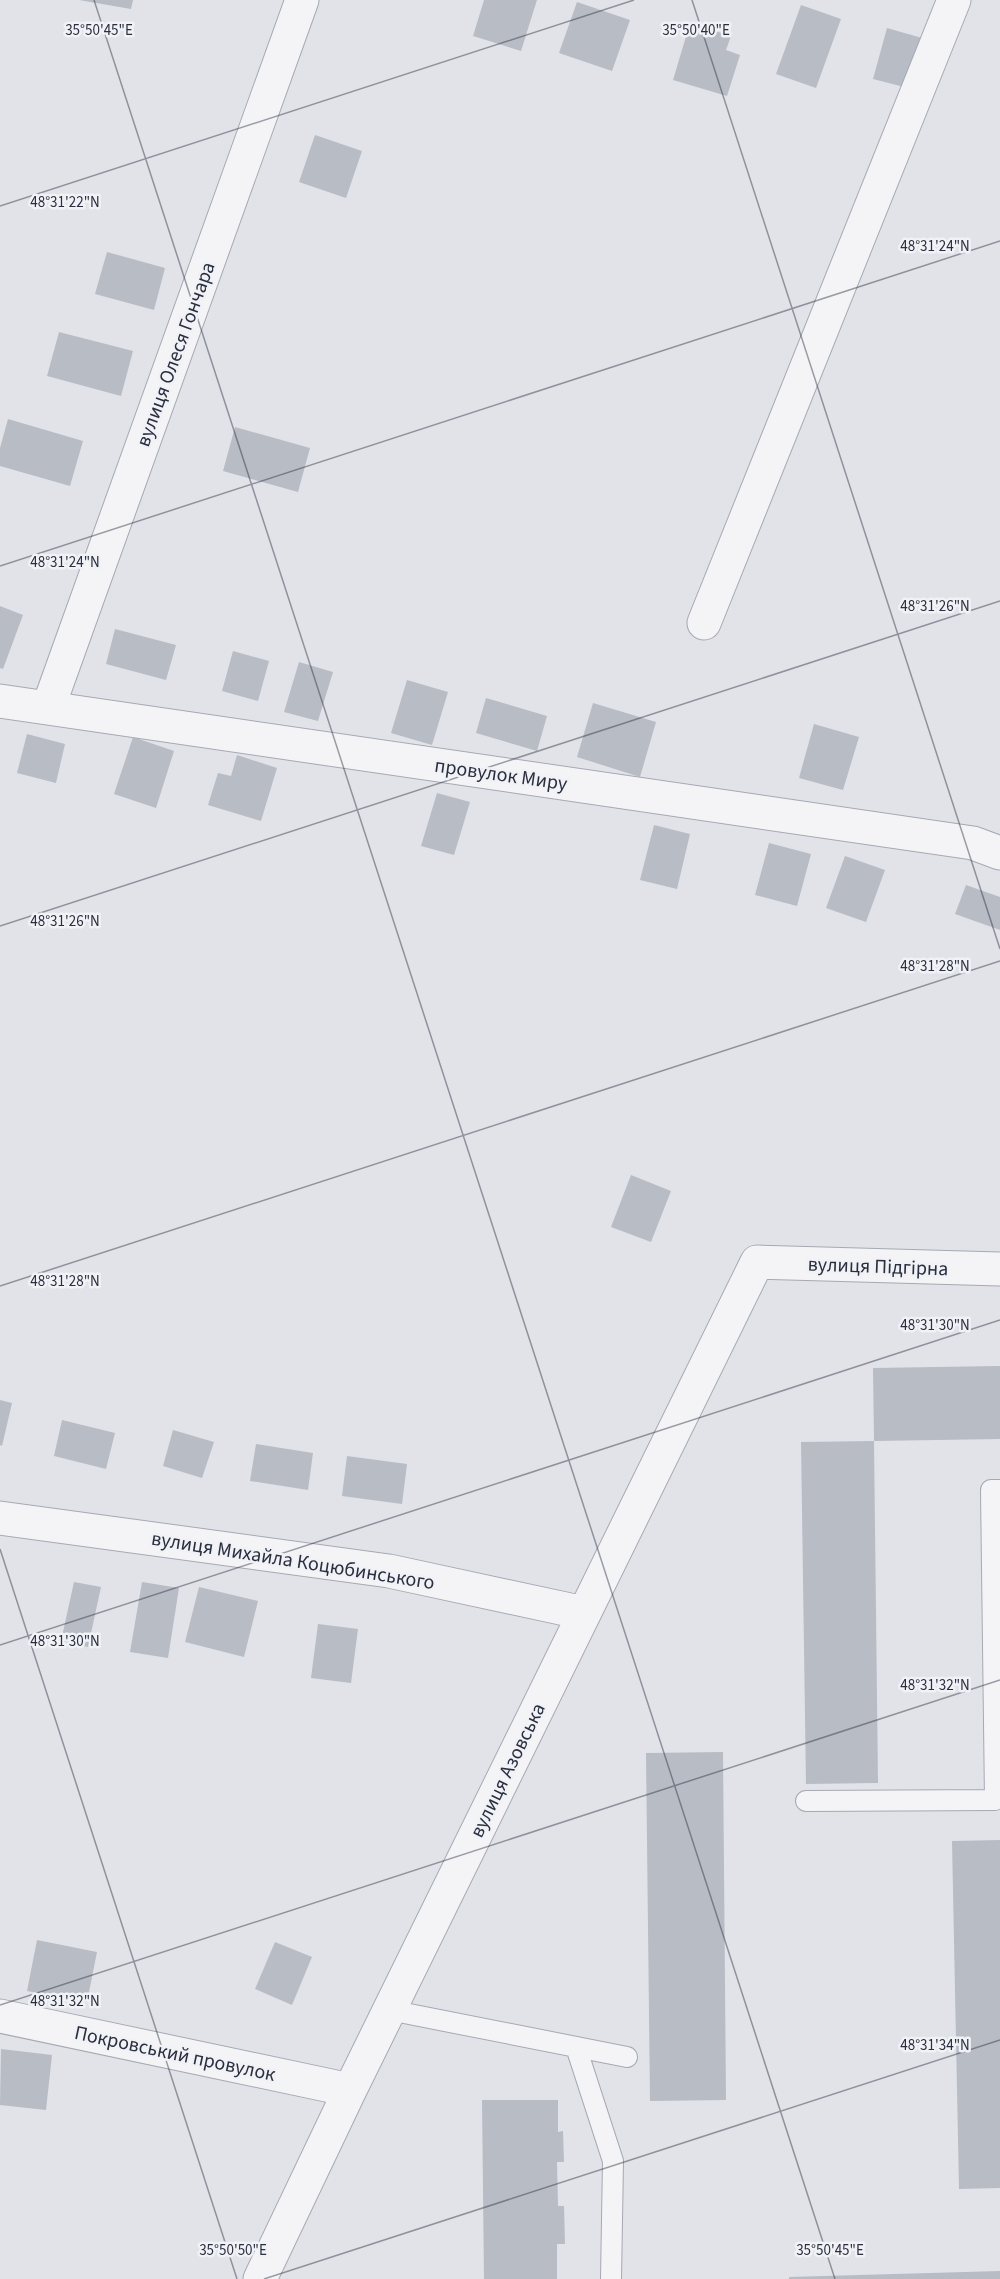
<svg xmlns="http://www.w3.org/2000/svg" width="1000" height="2279" viewBox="0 0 1000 2279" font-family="'Source Sans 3',sans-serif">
  <rect width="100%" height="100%" fill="#e1e3e9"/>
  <path fill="#b8bcc5" d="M79,0H133L131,9Z
    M484,0H537L521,51L473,36Z
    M577,2L630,20L612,71L559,53Z
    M801,5L841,19L816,88L776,74Z
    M690,23L731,36L726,50L740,55L727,96L673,80Z
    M887,28L922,38L908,88L873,79Z
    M315,135L362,151L346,198L299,182Z
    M107,252L165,268L154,310L95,294Z
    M59,332L133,351L121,396L47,376Z
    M8,419L83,441L70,486L0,466V448Z
    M235,427L310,448L298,492L223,471Z
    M0,606L23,615L3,669L0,668Z
    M115,629L176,645L166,680L106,664Z
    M233,651L269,661L258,701L222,691Z
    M299,662L333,672L318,721L284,712Z
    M407,680L448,692L432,745L391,733Z
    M486,698L547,716L537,751L476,733Z
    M593,703L656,722L640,777L577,757Z
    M814,724L859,737L843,790L799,778Z
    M27,734L65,744L56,783L17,773Z
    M133,737L174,751L156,808L114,794Z
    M237,755L277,768L261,821L208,805L218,773L231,776Z
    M437,793L470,802L454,855L421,846Z
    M654,825L690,834L677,889L640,880Z
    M769,843L811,854L797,906L755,895Z
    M845,856L885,870L866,922L826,908Z
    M966,885L1000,897V930L955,914Z
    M631,1175L671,1191L651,1242L611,1227Z
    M1000,1366V1439L874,1441L873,1368Z
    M0,1400L12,1403L2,1446L0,1445Z
    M62,1420L115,1433L106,1469L54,1456Z
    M173,1430L214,1442L202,1478L163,1466Z
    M874,1441L878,1783L806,1784L801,1442Z
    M256,1444L313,1453L308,1490L250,1481Z
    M347,1456L407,1464L402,1504L342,1496Z
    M74,1582L101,1587L88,1647L61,1641Z
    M142,1582L179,1588L168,1658L130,1652Z
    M199,1587L258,1601L244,1657L185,1642Z
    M318,1624L358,1629L351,1683L311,1678Z
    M723,1752L726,2100L650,2101L646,1753Z
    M1000,1840V2188L959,2189L952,1841Z
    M37,1940L97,1952L87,2002L27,1991Z
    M275,1942L312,1957L292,2005L255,1989Z
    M1,2049L52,2055L46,2110L0,2105Z
    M482,2100H558V2132L563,2131L564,2162H557L558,2206H564L565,2244H557V2279H484Z
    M1000,2271V2279H789V2277Z"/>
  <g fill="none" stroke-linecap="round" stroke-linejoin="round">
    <defs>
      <path id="lane" d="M806,1801L995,1800L991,1490H1000
        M389,2010L627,2057
        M576,2047L613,2161L611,2279"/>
      <path id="street" d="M704,623L954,0
        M0,701L973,843L1000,853
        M48,708L302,0
        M0,1518L389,1571L584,1613
        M0,2016L350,2090
        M260,2279L350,2090L757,1262L1000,1269"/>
    </defs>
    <use href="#lane" stroke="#a6a9b3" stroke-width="22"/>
    <use href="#street" stroke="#a6a9b3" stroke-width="35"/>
    <use href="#lane" stroke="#f4f4f7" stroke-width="20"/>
    <use href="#street" stroke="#f4f4f7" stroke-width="33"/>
  </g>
  <path fill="none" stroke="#2a2f40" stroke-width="1.5" stroke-opacity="0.45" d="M94,0L835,2279M692,0L1000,949M0,206L634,0M0,566L1000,241M0,926L1000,601M0,1286L1000,961M0,1549L237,2279M0,1645L1000,1320M0,2005L1000,1680M264,2279L1000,2040"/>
  <g text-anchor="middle" stroke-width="5" stroke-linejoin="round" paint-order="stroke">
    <g font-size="20" fill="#2a2f40" stroke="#f1f2f6">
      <text transform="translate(175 354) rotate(-70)" y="7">вулиця Олеся Гончара</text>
      <text transform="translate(501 774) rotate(8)" y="7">провулок Миру</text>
      <text transform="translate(878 1266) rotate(2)" y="7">вулиця Підгірна</text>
      <text transform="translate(293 1560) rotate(9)" y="7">вулиця Михайла Коцюбинського</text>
      <text transform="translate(507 1770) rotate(-64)" y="7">вулиця Азовська</text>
      <text transform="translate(175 2053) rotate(12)" y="7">Покровський провулок</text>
    </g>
  </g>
  <g font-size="15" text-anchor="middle" fill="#2a2f40" stroke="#f1f2f6" stroke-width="5" stroke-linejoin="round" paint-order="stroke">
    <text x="99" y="35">35°50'45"E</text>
    <text x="696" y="35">35°50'40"E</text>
    <text x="65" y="207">48°31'22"N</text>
    <text x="935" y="251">48°31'24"N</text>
    <text x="65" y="567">48°31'24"N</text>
    <text x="935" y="611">48°31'26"N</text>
    <text x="65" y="926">48°31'26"N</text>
    <text x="935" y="971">48°31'28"N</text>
    <text x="65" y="1286">48°31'28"N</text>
    <text x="935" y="1330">48°31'30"N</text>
    <text x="65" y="1646">48°31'30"N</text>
    <text x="935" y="1690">48°31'32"N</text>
    <text x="65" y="2006">48°31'32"N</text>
    <text x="935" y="2050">48°31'34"N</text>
    <text x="233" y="2255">35°50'50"E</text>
    <text x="830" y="2255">35°50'45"E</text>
  </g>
</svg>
